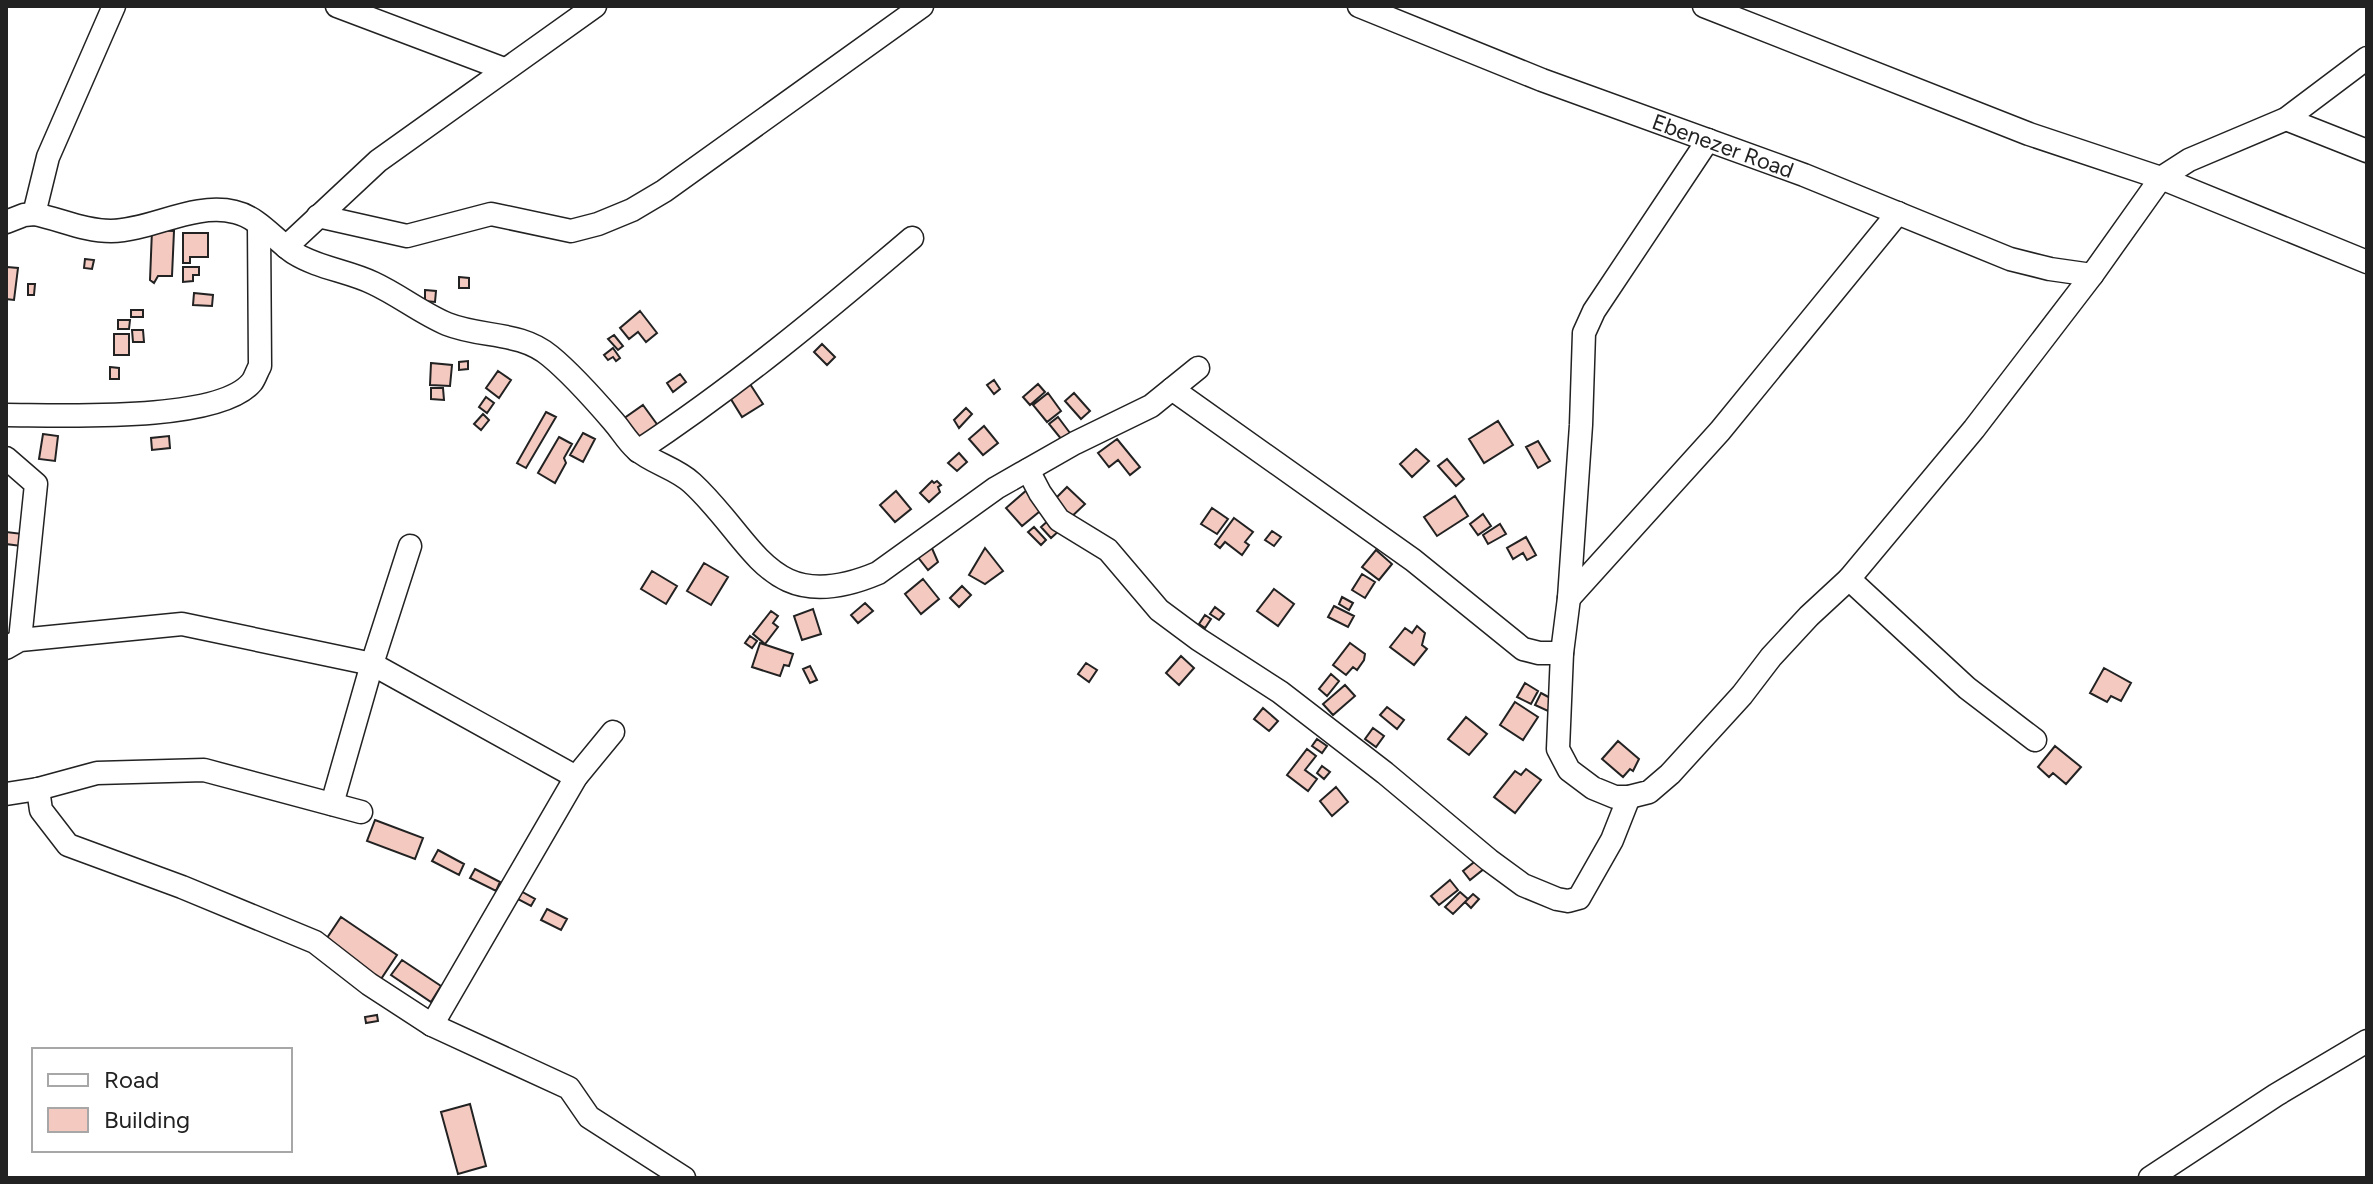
<svg xmlns="http://www.w3.org/2000/svg" width="2373" height="1184" viewBox="0 0 2373 1184" font-family="Figtree,sans-serif">
  <rect width="100%" height="100%" fill="#fff"/>
  <path fill="#f3c9c0" stroke="#222" stroke-width="2" d="M152,230L174,231L172,276H158L154,283L150,280Z
    M183,233H208V257H190V263H183Z
    M85,259L94,260L92,269L84,268Z
    M7,267L18,268L14,300L6,299Z
    M183,267H199V275H193V281L183,282Z
    M459,277L469,278V288H459Z
    M28,284H35L34,295H28Z
    M425,290L436,291L435,302L425,301Z
    M194,293L213,295L212,306L193,305Z
    M131,310H143V317H131Z
    M640,311L657,333L646,342L638,332L629,339L620,328Z
    M118,320H130L129,329H118Z
    M132,330H143L144,342H133Z
    M114,334H129V355H114Z
    M614,335L623,346L618,350L608,339Z
    M822,344L835,357L827,365L814,352Z
    M613,348L620,358L616,361L613,357L608,360L604,355Z
    M468,361V369L459,370V362Z
    M431,363L452,365L450,386L430,385Z
    M110,367L119,368V379H110Z
    M498,371L511,380L499,398L486,388Z
    M680,374L686,382L673,392L667,383Z
    M994,380L1000,389L994,394L987,385Z
    M750,384L763,404L742,417L729,396Z
    M1038,384L1045,392L1030,405L1023,397Z
    M431,388H443L444,400L431,399Z
    M1048,393L1061,411L1047,422L1033,405Z
    M1074,393L1090,411L1081,419L1065,401Z
    M486,397L494,403L487,413L479,407Z
    M643,405L659,427L639,441L623,419Z
    M966,408L972,414L959,428L954,420Z
    M546,412L556,417L526,468L517,463Z
    M483,414L489,420L481,430L474,424Z
    M1058,417L1070,433L1062,440L1049,424Z
    M1498,421L1513,445L1484,463L1469,439Z
    M984,426L998,443L983,455L969,439Z
    M583,433L595,439L583,462L570,455Z
    M43,434L58,436L55,461L39,459Z
    M169,436L170,448L152,450L151,438Z
    M559,437L572,444L564,458L566,463L555,483L538,473Z
    M1117,439L1140,467L1130,475L1118,460L1109,467L1098,453Z
    M1538,441L1550,461L1538,468L1526,447Z
    M1416,449L1429,461L1412,477L1400,464Z
    M959,453L967,462L957,471L948,463Z
    M1447,459L1464,479L1456,486L1438,466Z
    M932,481L934,483L937,481L941,485L938,487L940,492L929,502L920,493Z
    M1067,487L1085,504L1068,520L1051,503Z
    M1028,489L1045,507L1022,526L1006,508Z
    M896,491L911,509L895,522L880,505Z
    M1455,496L1468,516L1437,536L1424,517Z
    M1212,508L1228,519L1217,534L1201,524Z
    M1483,514L1491,526L1478,535L1470,524Z
    M1234,518L1253,532L1245,542L1249,545L1242,555L1225,542L1220,548L1215,544Z
    M1050,519L1060,530L1051,538L1041,527Z
    M1500,524L1506,534L1488,544L1483,535Z
    M1034,527L1046,540L1041,545L1028,532Z
    M1272,531L1281,537L1274,546L1265,540Z
    M6,532L23,534L21,546L6,544Z
    M1526,537L1536,555L1527,560L1523,553L1513,559L1507,548Z
    M931,546L938,562L928,570L917,556Z
    M985,548L1003,571L985,584L969,575Z
    M1376,550L1392,564L1379,580L1362,567Z
    M704,563L728,577L711,605L687,591Z
    M652,571L677,586L666,604L641,589Z
    M1362,574L1375,582L1365,598L1352,590Z
    M923,579L939,599L921,614L905,594Z
    M962,586L971,595L959,607L950,598Z
    M1274,589L1294,604L1278,626L1257,611Z
    M1342,597L1353,603L1349,610L1339,604Z
    M865,603L873,611L858,623L851,615Z
    M1334,606L1354,616L1348,627L1328,617Z
    M1215,607L1224,614L1219,620L1210,614Z
    M813,609L821,634L802,640L794,616Z
    M771,611L778,616L773,623L778,627L765,644L753,634Z
    M1205,615L1211,619L1205,628L1199,624Z
    M1417,626L1425,633L1422,645L1427,649L1414,665L1390,647L1405,628L1412,633Z
    M750,636L757,641L752,648L745,643Z
    M760,643L793,654L789,666L784,665L780,676L752,667Z
    M1350,643L1365,654L1364,660L1357,670L1353,667L1346,675L1333,665Z
    M1181,656L1194,668L1179,685L1166,673Z
    M1086,663L1097,670L1089,682L1078,674Z
    M810,666L817,680L810,683L803,669Z
    M2104,668L2131,683L2121,701L2111,696L2107,702L2090,693Z
    M1331,674L1339,681L1327,696L1319,689Z
    M1525,683L1538,691L1531,704L1517,697Z
    M1345,685L1355,696L1333,715L1323,704Z
    M1541,693L1554,700L1548,711L1535,705Z
    M1515,702L1538,717L1523,740L1500,725Z
    M1387,707L1404,720L1397,729L1380,715Z
    M1263,708L1278,721L1269,731L1254,719Z
    M1466,717L1487,734L1469,755L1448,739Z
    M1373,728L1384,736L1376,747L1365,739Z
    M1317,739L1327,746L1322,753L1312,746Z
    M1618,741L1639,759L1633,771L1630,769L1623,777L1602,759Z
    M2055,746L2081,767L2066,784L2053,773L2049,777L2038,767Z
    M1307,749L1316,756L1305,770L1317,779L1308,791L1287,775Z
    M1322,766L1330,772L1324,779L1317,773Z
    M1526,769L1541,780L1515,813L1494,797L1515,771L1521,775Z
    M1336,787L1348,802L1332,816L1320,801Z
    M375,820L423,838L415,859L367,841Z
    M438,850L464,864L459,875L432,861Z
    M1478,859L1485,868L1470,880L1463,871Z
    M475,869L500,882L496,891L470,878Z
    M1450,880L1458,890L1439,905L1431,896Z
    M517,889L535,899L531,906L512,896Z
    M1460,892L1468,899L1453,914L1445,907Z
    M1473,894L1479,899L1471,908L1465,902Z
    M547,909L567,919L561,930L541,920Z
    M341,917L397,955L381,979L325,941Z
    M402,960L441,986L431,1002L391,975Z
    M377,1015L378,1021L366,1023L365,1017Z
    M470,1104L486,1166L458,1174L441,1112Z"/>
  <g fill="none" stroke-linecap="round" stroke-linejoin="round">
    <defs>
      <g id="minor">
        <path d="M337,6L504,69"/>
        <path id="s1" d="M1359,6L1542,80L1804,175L2010,259L2050,269L2092,275"/>
        <path d="M1704,6L2029,134L2161,178L2367,262"/>
        <path d="M2286,119L2367,151"/>
        <path d="M1708,140L1594,311L1584,333L1581,425L1569,598L1562,653L1558,749L1569,770L1593,788L1615,797H1629L1649,792L1670,774L1742,695L1771,657L1809,616L1849,579L1974,429L2092,275L2161,178L2189,160L2286,119L2367,58"/>
        <path d="M34,214L48,157L114,6"/>
        <path d="M318,216L407,236L491,214L571,231L598,224L632,210L664,191L922,6"/>
        <path d="M6,222L24,215L34,214C60,219 84,231 111,231C152,230 194,202 235,212C258,217 275,240 294,253C318,268 348,271 373,283C399,295 421,313 447,324C482,338 520,331 550,356C572,374 594,399 613,421C621,430 627,441 636,449C652,463 676,468 692,483C756,542 769,619 878,573L996,488L1075,443L1151,406L1198,368"/>
        <path d="M286,247L378,161L595,6"/>
        <path d="M1172,389L1413,560L1523,649L1539,653H1562"/>
        <path d="M6,415C58,415 219,423 252,382C255,378 257,371 260,366L259,225"/>
        <path d="M638,451C735,387 824,313 912,238"/>
        <path d="M6,458L36,484L20,640"/>
        <path d="M1028,470L1040,493L1059,520L1108,550L1159,610L1198,639L1280,692L1385,773L1489,860L1523,885L1557,899L1568,901L1579,898L1612,840L1629,797"/>
        <path d="M1849,579L1967,688L2035,740"/>
        <path d="M1569,598L1720,431L1898,213"/>
        <path d="M6,648L20,640L182,624L372,664L576,777"/>
        <path d="M38,789L41,810L68,845L182,887L315,942L369,984L432,1025L569,1088L589,1117L684,1178"/>
        <path d="M6,794L38,789L97,773L204,770L361,812"/>
        <path d="M332,804L372,664L410,546"/>
        <path d="M432,1025L576,777L613,732"/>
        <path d="M2150,1178L2276,1095L2367,1041"/>
      </g>
    </defs>
    <use href="#minor" stroke="#222" stroke-width="25"/>
    <use href="#minor" stroke="#fff" stroke-width="22"/>
  </g>
  <g text-anchor="middle" stroke-width="6" stroke-linejoin="round" paint-order="stroke">
    <g font-size="22" fill="#222" stroke="#fff">
      <text dy="8" stroke="none"><textPath href="#s1" startOffset="390">Ebenezer Road</textPath></text>
    </g>
  </g>
  <rect width="2373" height="1184" fill="none" stroke="#222222" stroke-width="16"/>
  <rect x="32" y="1048" width="260" height="104" fill="#ffffff" stroke="#a7a7a7" stroke-width="2"/>
  <rect x="48" y="1074" width="40" height="12" fill="#ffffff" stroke="#a7a7a7" stroke-width="2"/>
  <text x="104" y="1088" font-size="24" fill="#222222">Road</text>
  <rect x="48" y="1108" width="40" height="24" fill="#f3c9c0" stroke="#a7a7a7" stroke-width="2"/>
  <text x="104" y="1128" font-size="24" fill="#222222">Building</text>
</svg>
